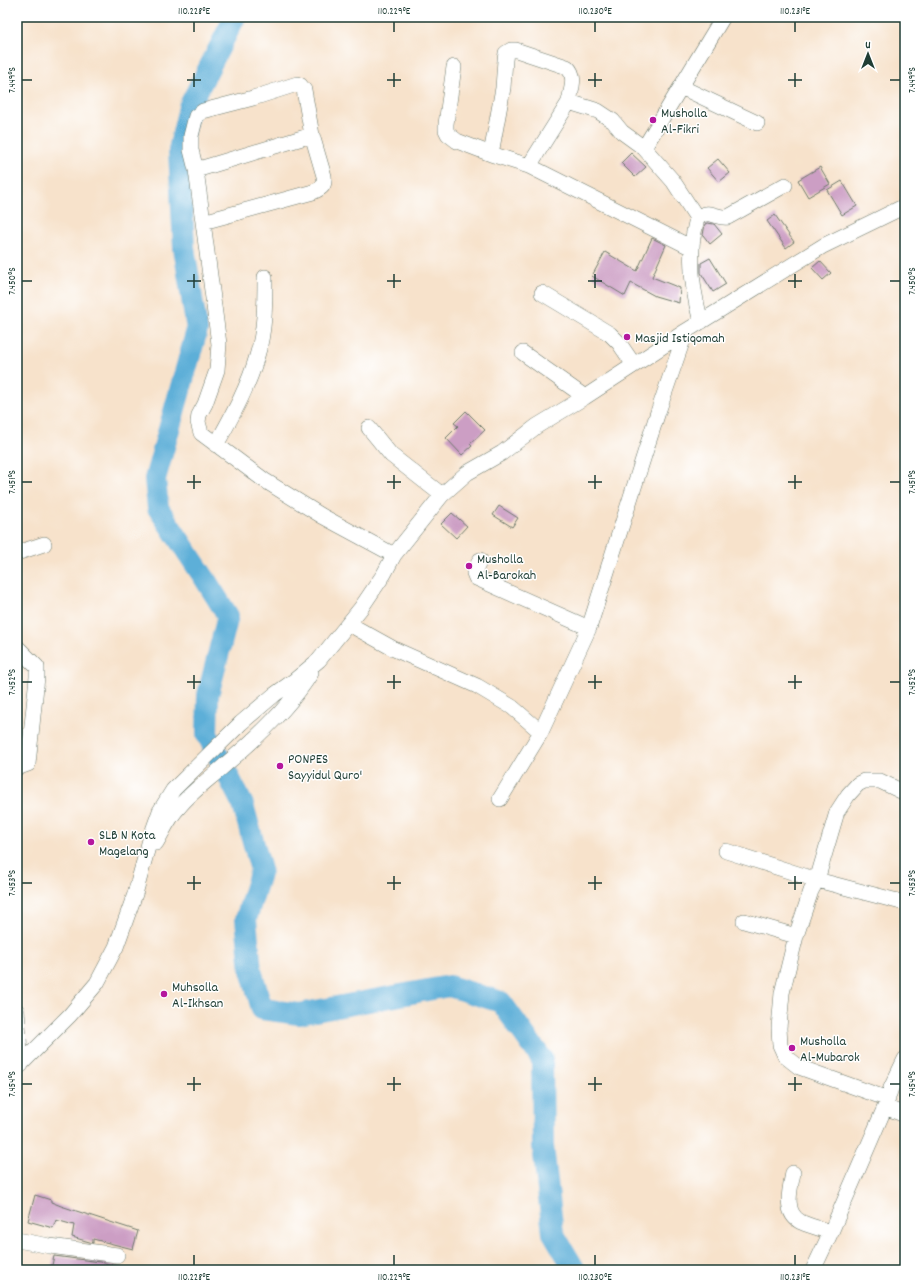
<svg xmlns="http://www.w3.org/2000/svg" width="922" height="1287" viewBox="0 0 922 1287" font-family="Dekko,sans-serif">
  <rect width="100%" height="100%" fill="#fff"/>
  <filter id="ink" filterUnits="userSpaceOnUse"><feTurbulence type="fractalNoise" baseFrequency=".025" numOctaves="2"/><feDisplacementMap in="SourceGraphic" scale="8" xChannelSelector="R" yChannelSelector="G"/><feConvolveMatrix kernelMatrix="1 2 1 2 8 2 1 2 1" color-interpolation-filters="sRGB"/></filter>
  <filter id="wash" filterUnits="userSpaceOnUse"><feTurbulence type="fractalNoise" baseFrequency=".012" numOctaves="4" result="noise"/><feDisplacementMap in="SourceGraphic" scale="16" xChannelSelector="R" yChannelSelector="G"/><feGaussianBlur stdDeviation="0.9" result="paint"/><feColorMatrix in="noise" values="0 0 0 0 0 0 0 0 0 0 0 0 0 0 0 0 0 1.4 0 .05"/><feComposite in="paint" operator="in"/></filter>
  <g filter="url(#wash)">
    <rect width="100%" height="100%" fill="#f7e2cb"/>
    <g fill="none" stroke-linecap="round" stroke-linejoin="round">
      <path stroke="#5dafd8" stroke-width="22" d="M235,17L189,107L179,150L184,248L197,330L155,479L158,508L205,579L228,616L208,695L207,734L243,805L261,870L246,919L251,970L262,1009L299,1014L449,986L501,1002L542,1059L543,1146L553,1233L575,1270"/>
    </g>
    <g id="blocks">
      <path fill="#cc9ec4" d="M631,153L646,167L635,177L621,163Z
        M718,159L730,173L719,182L707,168Z
        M820,167L830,184L808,197L798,180Z
        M842,181L857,206L842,215L827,190Z
        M775,215L794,242L786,248L767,221Z
        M707,223L714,224L722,234L710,244L703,235L705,224Z
        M652,238L666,245L652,277L680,288L679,303L655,296L631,283L625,296L592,276L605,252L637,271Z
        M710,258L726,284L713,292L701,273V263Z
        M820,261L831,273L823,280L812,268Z
        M466,411L485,430L470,444L472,446L462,455L446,438L458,426L454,423Z
        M499,506L518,518L512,527L493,515Z
        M452,513L467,526L456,538L441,524Z
        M35,1195L51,1200V1202L61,1206L138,1231L133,1249L93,1239V1243L72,1237L74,1225L56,1220L53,1228L28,1221Z
        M54,1256L100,1262L118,1266V1270H51Z"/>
    </g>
  </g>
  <g filter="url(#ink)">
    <use href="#blocks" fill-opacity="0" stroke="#6b7769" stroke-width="1"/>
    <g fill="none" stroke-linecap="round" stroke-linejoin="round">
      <defs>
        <path id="minor" d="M454,67L446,124V130L448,134L457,141L491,154L529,166L692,248
          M297,84L300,85L304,90L312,135L324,176C325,186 322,188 313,192L203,222L196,170L191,150V136L196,116L203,111L253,98Z
          M681,87L757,123
          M491,154L503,88L505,60L506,53L511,50H516L567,67C577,76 571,89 569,102L598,111L613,121L622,132L644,148
          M529,166L569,102
          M196,170L312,135
          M697,218C711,208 715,219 728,217L785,185
          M203,222L219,344L217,370L205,404L199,415L198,422L201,433L264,480L322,516L394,555
          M542,293L610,334L619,343L634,365
          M701,322C695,300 690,271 692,248C692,238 695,228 697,218L673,181L644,148L723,17
          M523,353L585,397
          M369,428L391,455L442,495
          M216,445C232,416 248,388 257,356C265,331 265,303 265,277
          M17,553L44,544
          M480,560L474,573L476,578L589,628
          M349,624L394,649L477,686L512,707L541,732
          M17,647L37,667V677L28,764L17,768
          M500,799L541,732L589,628L658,412L686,331
          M156,843C163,831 169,817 179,807C192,791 211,778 226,764C257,738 290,707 311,673
          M726,851L817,880L837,812L848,795L858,784L864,781H880L905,793
          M744,921L796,936L811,891L817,880L905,903
          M796,936L782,993L779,1028L780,1045L785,1056L799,1067L888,1099
          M17,1011L21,1065
          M17,1068L70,1015L97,983L116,947L135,894L151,836L160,811L173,790L241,723L274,695L295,680L319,660L361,608L384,574L394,555L442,495L467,473L502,453L537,426L585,397L686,331L823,246L905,206
          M885,1107L905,1115
          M793,1173C790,1189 783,1213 801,1222C810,1226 821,1229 831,1232
          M17,1240L50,1246L117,1255
          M813,1270L831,1232L885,1107L891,1088L905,1059"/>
      </defs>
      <use href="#minor" stroke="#6b7769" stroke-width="16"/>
      <use href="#minor" stroke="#fff" stroke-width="15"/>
    </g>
  </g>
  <path fill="none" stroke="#1f3d34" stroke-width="1.5" d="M194,22V32M394,22V32M595,22V32M795,22V32M194,73V87M394,73V87M595,73V87M795,73V87M22,80H32M187,80H201M387,80H401M588,80H602M788,80H802M890,80H900M194,274V288M394,274V288M595,274V288M795,274V288M22,281H32M187,281H201M387,281H401M588,281H602M788,281H802M890,281H900M194,475V489M394,475V489M595,475V489M795,475V489M22,482H32M187,482H201M387,482H401M588,482H602M788,482H802M890,482H900M194,675V689M394,675V689M595,675V689M795,675V689M22,682H32M187,682H201M387,682H401M588,682H602M788,682H802M890,682H900M194,876V890M394,876V890M595,876V890M795,876V890M22,883H32M187,883H201M387,883H401M588,883H602M788,883H802M890,883H900M194,1077V1091M394,1077V1091M595,1077V1091M795,1077V1091M22,1084H32M187,1084H201M387,1084H401M588,1084H602M788,1084H802M890,1084H900M194,1255V1265M394,1255V1265M595,1255V1265M795,1255V1265"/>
  <g fill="#b5179e" stroke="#fff" stroke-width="1.5">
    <circle cx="653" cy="120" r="4"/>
    <circle cx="627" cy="337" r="4"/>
    <circle cx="469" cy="566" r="4"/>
    <circle cx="280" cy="766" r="4"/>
    <circle cx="91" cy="842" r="4"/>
    <circle cx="164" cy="994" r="4"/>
    <circle cx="792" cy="1048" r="4"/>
  </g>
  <g text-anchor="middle" stroke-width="3" stroke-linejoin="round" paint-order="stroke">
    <g font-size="14" fill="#1f3d34" stroke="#fff" text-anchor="start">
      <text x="661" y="117">Musholla<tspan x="661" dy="16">Al-Fikri</tspan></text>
      <text x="635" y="342">Masjid Istiqomah</text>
      <text x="477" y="563">Musholla<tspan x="477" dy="16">Al-Barokah</tspan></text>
      <text x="288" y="763">PONPES<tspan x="288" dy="16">Sayyidul Quro'</tspan></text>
      <text x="99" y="839">SLB N Kota<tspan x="99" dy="16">Magelang</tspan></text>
      <text x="172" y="991">Muhsolla<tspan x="172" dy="16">Al-Ikhsan</tspan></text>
      <text x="800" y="1045">Musholla<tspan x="800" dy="16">Al-Mubarok</tspan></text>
    </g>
  </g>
  <rect width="922" height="1287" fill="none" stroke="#fff" stroke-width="44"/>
  <g transform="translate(868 54)" stroke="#ffffff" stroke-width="3" paint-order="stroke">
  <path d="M0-3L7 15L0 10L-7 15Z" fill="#1f3d34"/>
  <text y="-6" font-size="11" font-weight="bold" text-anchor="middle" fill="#1f3d34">U</text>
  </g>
  <rect x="22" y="22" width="878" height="1243" fill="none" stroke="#1f3d34" stroke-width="1.5"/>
  <g font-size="10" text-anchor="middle" fill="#1f3d34">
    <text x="194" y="14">110.228°E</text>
    <text x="394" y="14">110.229°E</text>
    <text x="595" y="14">110.230°E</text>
    <text x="795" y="14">110.231°E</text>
    <text transform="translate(11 80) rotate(-90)" y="4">7.449°S</text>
    <text transform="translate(911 80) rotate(-90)" y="4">7.449°S</text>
    <text transform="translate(11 281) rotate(-90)" y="4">7.450°S</text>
    <text transform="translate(911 281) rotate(-90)" y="4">7.450°S</text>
    <text transform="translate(11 482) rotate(-90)" y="4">7.451°S</text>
    <text transform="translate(911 482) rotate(-90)" y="4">7.451°S</text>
    <text transform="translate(11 682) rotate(-90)" y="4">7.452°S</text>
    <text transform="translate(911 682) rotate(-90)" y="4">7.452°S</text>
    <text transform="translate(11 883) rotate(-90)" y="4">7.453°S</text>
    <text transform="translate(911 883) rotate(-90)" y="4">7.453°S</text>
    <text transform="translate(11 1084) rotate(-90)" y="4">7.454°S</text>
    <text transform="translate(911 1084) rotate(-90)" y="4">7.454°S</text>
    <text x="194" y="1280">110.228°E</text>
    <text x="394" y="1280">110.229°E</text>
    <text x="595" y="1280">110.230°E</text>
    <text x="795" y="1280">110.231°E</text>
  </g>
</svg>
